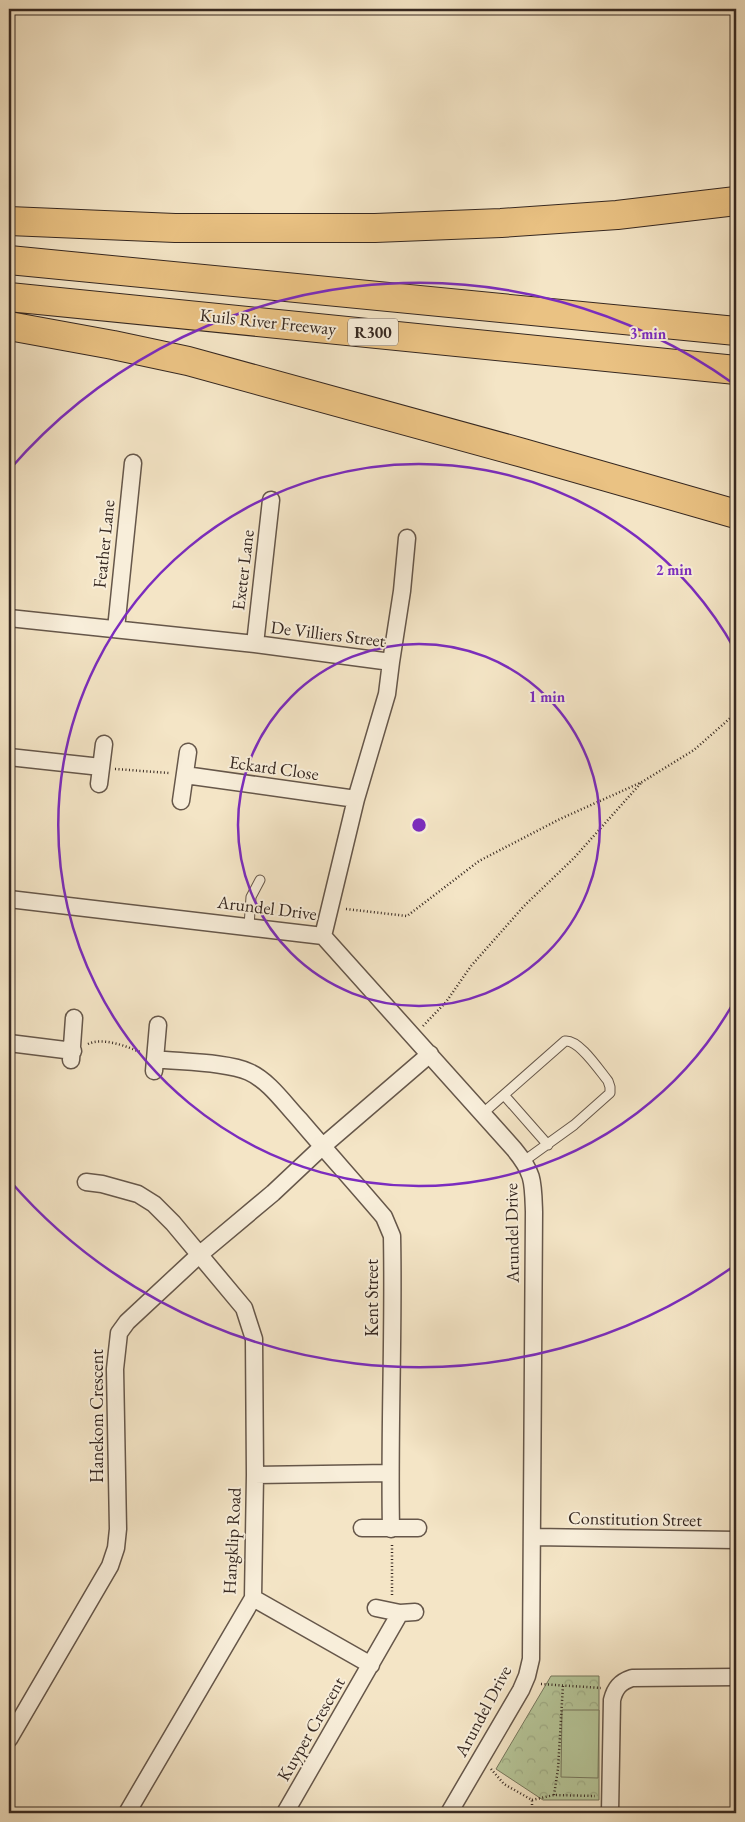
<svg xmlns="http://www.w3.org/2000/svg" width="745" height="1822" viewBox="0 0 745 1822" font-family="'EB Garamond',serif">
  <defs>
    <pattern id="forest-crowns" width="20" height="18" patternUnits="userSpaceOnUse" patternTransform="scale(1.25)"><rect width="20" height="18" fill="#b6c699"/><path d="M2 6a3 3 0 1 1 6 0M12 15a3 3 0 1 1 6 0" fill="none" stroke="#9daa84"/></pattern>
  </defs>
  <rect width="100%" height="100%" fill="#f4e5c6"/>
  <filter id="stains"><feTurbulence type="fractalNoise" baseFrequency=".004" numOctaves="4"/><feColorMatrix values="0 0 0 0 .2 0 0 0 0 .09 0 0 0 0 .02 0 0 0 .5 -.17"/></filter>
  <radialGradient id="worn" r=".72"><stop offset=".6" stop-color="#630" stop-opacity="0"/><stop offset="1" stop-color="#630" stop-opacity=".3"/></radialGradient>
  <path fill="url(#forest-crowns)" stroke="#76775d" d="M551,1676H599V1800H543L496,1769Z"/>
  <path fill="#b6c699" stroke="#76775d" d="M562,1710H599L598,1778L561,1777Z"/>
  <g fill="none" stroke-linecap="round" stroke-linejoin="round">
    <defs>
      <path id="lane" d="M249,926L251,897L260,880
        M504,1095L548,1145
        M482,1114L565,1041C579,1039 599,1070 608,1081L610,1087V1093L574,1125L524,1161"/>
      <path id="street" d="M9,618L255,644L391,662L387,694L356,799L323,936
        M116,629L133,463
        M255,644L271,500
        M391,662L402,591L407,538
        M9,757L101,767
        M185,775L356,799
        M99,784L104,744
        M181,801L188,752
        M9,899L323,936L514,1149C534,1173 533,1182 534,1212L531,1659L527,1676L521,1690L449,1813
        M9,1043L73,1051
        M155,1059C180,1062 228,1062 249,1072C269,1081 284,1103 299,1119C327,1152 356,1184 384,1217L392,1236C394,1334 389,1431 391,1529
        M71,1060L74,1018
        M154,1071L158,1025
        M86,1182L102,1184L138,1194L154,1204L173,1223L244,1308L254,1339L255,1475L253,1598L127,1813
        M255,1475L390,1473
        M362,1528H418
        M533,1537L736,1540
        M253,1598L371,1665
        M376,1608L400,1613L415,1612
        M9,1739L110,1566L116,1548L118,1529L115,1369L119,1333L127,1322L199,1255L273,1193L323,1146L430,1054
        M285,1813L400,1613
        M610,1813L612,1700C615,1688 620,1682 632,1678L736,1677"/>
      <path id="highway" d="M9,221L175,228H375L501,223L617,215L736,201
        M9,260L736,331
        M9,297L736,370
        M9,326L113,345L188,361L523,453L736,514"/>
    </defs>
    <use href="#lane" stroke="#66574a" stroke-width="11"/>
    <use href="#street" stroke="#66574a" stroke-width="19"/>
    <use href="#highway" stroke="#362821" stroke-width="30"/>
    <path stroke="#362821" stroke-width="2.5" stroke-dasharray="1 2.5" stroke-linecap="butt" d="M115,769L169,773
      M346,909L407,916L479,861L560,819L642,782L694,750L736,713
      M423,1026L446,1002L471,966L524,906L574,858L641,783
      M88,1044C102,1037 126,1046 140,1052
      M392,1595V1543
      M541,1684L601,1688
      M491,1769L504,1784L532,1800V1813
      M554,1795L558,1769L563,1685
      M532,1800L554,1795L595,1796"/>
    <use href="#lane" stroke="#f8eeda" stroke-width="9"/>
    <use href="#street" stroke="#f8eeda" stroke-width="16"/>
    <use href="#highway" stroke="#eac283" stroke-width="28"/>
  </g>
  <g fill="none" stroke="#7b2cbf" stroke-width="2.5">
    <circle cx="419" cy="825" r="181"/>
    <path d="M735 1000A361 361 0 1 1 735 650"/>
    <path d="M734 1266A542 542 0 0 1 10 1181M10 469A542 542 0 0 1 734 384"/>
  </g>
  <g text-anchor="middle" stroke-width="4" stroke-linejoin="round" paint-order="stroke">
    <rect fill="#f8eeda" stroke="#706358" stroke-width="1" x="348" y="318.5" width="50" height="27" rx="4"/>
    <g font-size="16" font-weight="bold" fill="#362821">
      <text x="373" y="338">R300</text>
    </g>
    <g font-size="18" fill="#362821" stroke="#f8eeda">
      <text transform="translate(268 322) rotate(6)" y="6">Kuils River Freeway</text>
      <text transform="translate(104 544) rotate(-84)" y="6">Feather Lane</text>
      <text transform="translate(243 570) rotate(-83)" y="6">Exeter Lane</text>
      <text transform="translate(328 634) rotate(7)" y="6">De Villiers Street</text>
      <text transform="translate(274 768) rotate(8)" y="6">Eckard Close</text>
      <text transform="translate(267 908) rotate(7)" y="6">Arundel Drive</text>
      <text transform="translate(512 1233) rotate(-91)" y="6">Arundel Drive</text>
      <text transform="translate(372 1298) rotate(-90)" y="6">Kent Street</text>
      <text transform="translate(97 1416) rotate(-90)" y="6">Hanekom Crescent</text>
      <text transform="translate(635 1519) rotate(1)" y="6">Constitution Street</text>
      <text transform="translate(232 1541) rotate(-87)" y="6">Hangklip Road</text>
      <text transform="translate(483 1711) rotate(-62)" y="6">Arundel Drive</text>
      <text transform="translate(311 1729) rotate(-60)" y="6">Kuyper Crescent</text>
    </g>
  </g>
  <circle cx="419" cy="825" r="8" fill="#7b2cbf" stroke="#f8eeda" stroke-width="2.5"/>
  <g font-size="15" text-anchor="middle" font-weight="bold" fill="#7b2cbf" stroke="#f8eeda" stroke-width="4" stroke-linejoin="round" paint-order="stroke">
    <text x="648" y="339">3 min</text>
    <text x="674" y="575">2 min</text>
    <text x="547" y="702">1 min</text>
  </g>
  <rect width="745" height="1822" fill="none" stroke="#f4e5c6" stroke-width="30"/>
  <rect x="10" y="10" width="725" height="1802" fill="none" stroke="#362821" stroke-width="2.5"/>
  <rect x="15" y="15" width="715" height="1792" fill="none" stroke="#362821"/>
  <rect width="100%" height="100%" filter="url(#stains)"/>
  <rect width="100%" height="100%" fill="url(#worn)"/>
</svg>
